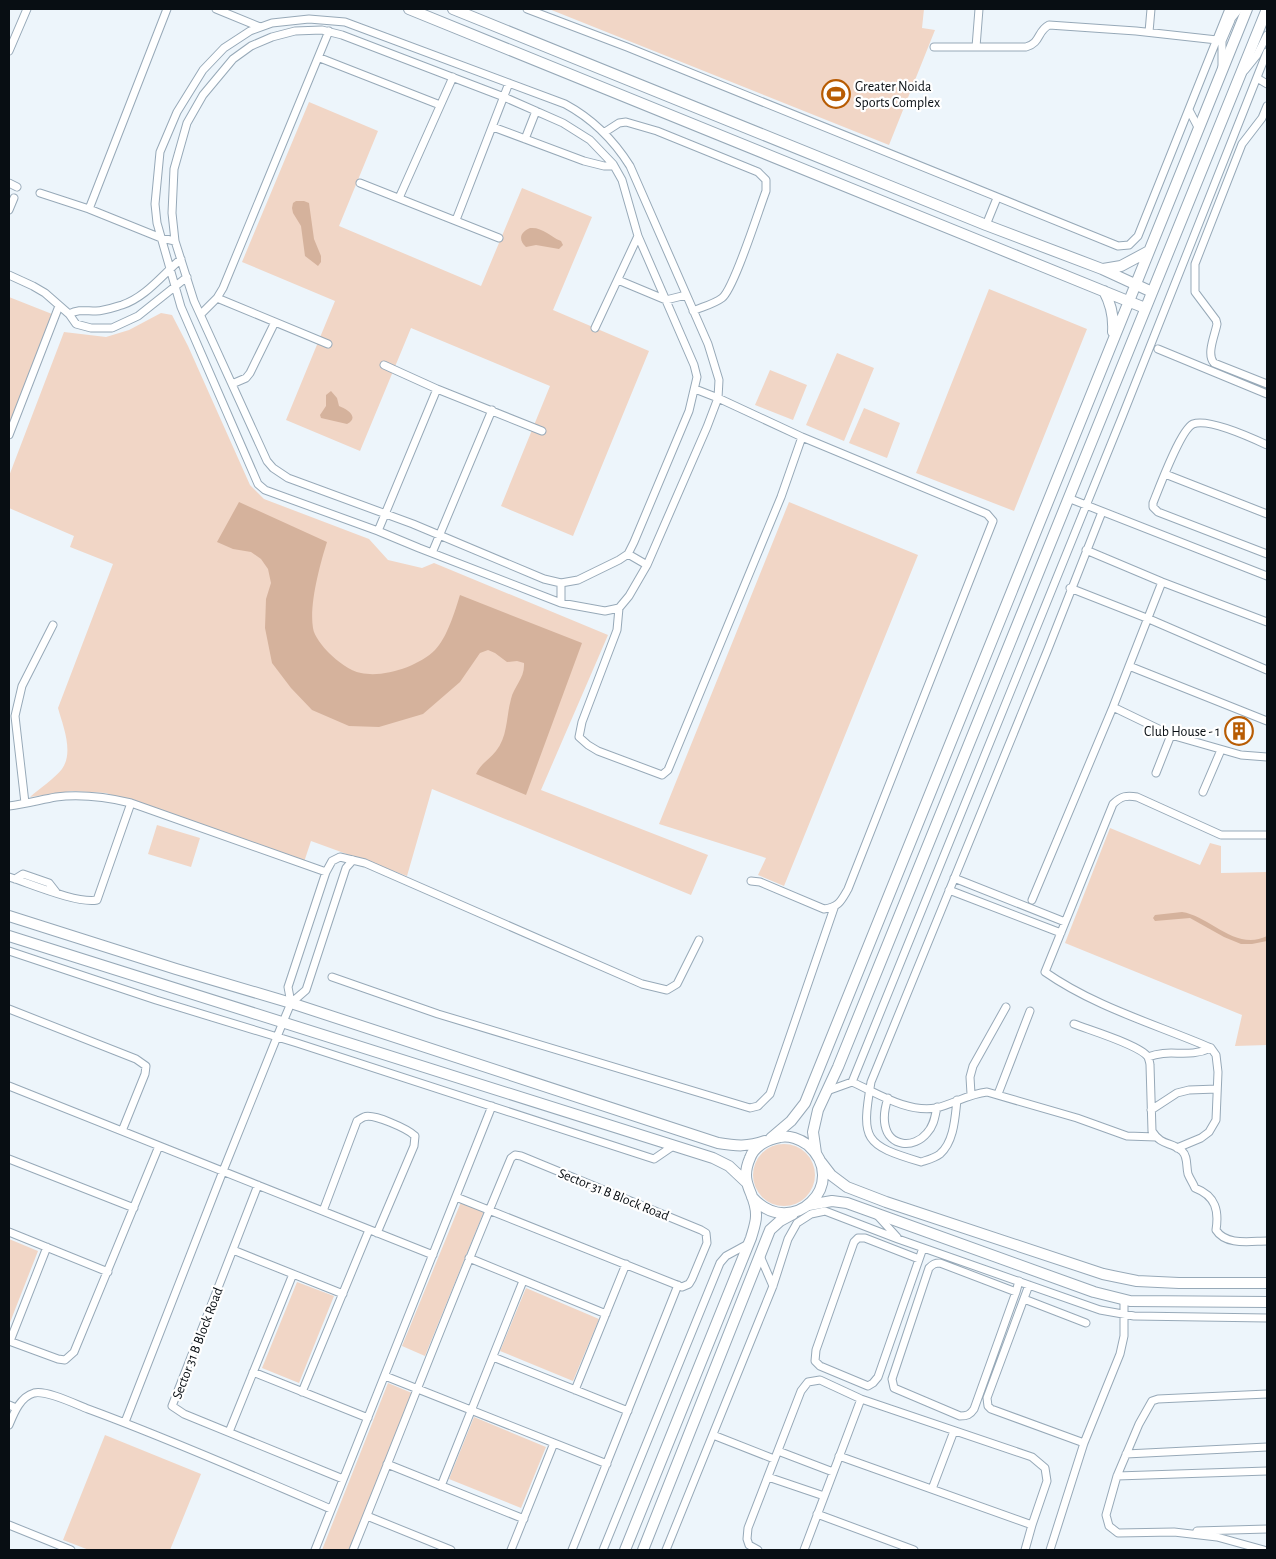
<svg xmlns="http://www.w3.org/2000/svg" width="1276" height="1559" viewBox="0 0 1276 1559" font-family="'Alegreya Sans',sans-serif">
  <rect width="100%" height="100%" fill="#edf5fb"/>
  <path fill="#f1d6c6" d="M549,9H924L922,28L935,30L889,145Z
    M309,102L378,131L339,226L481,286L522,188L592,217L553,310L649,351L573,536L501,506L550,386L411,328L360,451L286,420L335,301L242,262Z
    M989,289L1087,329L1014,511L916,473Z
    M9,297L52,314L9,429Z
    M161,313L172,315L188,346L250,485L264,499L369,539L388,560L422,568L434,563L608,635L541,790L708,855L691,895L432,789L407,876L311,841L304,862L106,793L72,791L30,797C39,789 55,778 62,769C74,752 63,726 58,708L113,564L70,547L74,536L9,508V476L64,332L106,337L129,330Z
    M837,353L874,368L844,441L806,425Z
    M770,370L807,385L793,420L755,405Z
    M864,408L900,423L887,458L849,443Z
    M789,502L918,555L784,886L758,875L766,858L659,824Z
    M157,825L200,838L191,867L148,854Z
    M1110,828L1200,865L1210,843L1221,846V873L1267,872V1045L1235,1046L1242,1015L1065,943Z
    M753 1175a31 31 0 1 1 62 0a31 31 0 1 1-62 0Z
    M461,1202L484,1211L425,1356L402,1346Z
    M9,1239L38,1251L9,1325Z
    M297,1282L334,1296L299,1383L262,1368Z
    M526,1288L599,1319L573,1381L500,1351Z
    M388,1383L412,1393L349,1550H322Z
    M474,1417L546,1447L521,1508L449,1479Z
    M105,1435L201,1474L170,1550H89L63,1540Z"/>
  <path fill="#d5b29c" d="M296,201H304L309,203L314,239L321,256V262L318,266L305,256L301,226L293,213L292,208L293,203Z
    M530,228C543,227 549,236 561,241L563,245L559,249L536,245L526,247C518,240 520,232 530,228Z
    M331,391L337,398L339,406C347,409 360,417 347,424L321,418L320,415L326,406V395Z
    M239,502L327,542C320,564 309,605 313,628C314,636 323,647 329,653C337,661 350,671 361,673C384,678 419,666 435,650C447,638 455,611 460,595L582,643L526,795L476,774C481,763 489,760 496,751C508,736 506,717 511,699C514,686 525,678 524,663L517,661L507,662L495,653L488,650L480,653L460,682L423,714L379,727L349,726L312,710L291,688L272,663L265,628L266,599L271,583L268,569L261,559L251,552L233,549L217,542Z
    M1182,912C1210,916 1236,952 1267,936V941L1252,944H1241L1224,937L1190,918L1155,921L1153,918L1155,915Z"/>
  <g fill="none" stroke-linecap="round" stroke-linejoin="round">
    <defs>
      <path id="street" d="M216,9L260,27
        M527,9L627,47L1118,246L1129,245L1138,236L1229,9
        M309,19L345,22L565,104C593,119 613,139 630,166L708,344L719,380L718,398L707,427L647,565L629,596L619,608L605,611L561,603L419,548L378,531L265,490L258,484L181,307L157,223L155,204L160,152L177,112L203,70L224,48L250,31L272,23Z
        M1231,19L1239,9
        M322,30L342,35L504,97L563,123L590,140L613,164L622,180L638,236L694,365L697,377L689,411L634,542L628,554L619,560L578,580L561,583L544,579L413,524L288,478L273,468L267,461L194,301L175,241L172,213L174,169L187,123L203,95L233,59L251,46L272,37L295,31Z
        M1149,32L1151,9
        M934,47H1026C1041,43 1037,31 1049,25L1136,31L1217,40
        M976,47L979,9
        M9,51L27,9
        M320,58L440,105
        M1222,69V41L1231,20L1232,9
        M1245,70L1257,55L1267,35
        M1257,78L1267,84
        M1267,106L1262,118L1242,144L1195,264V292L1216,320L1217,324C1215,335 1206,354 1214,363L1267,384
        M1189,110L1199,129
        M493,127L584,161L604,166H614
        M605,132L619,123L626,122L657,131L758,172L766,180V191C759,209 734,289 722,298C714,304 702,307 693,311
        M525,139L536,111
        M9,183L17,187
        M360,183L499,238
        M40,193L89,209L161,238L175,241
        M399,198L453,77
        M89,209L167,9
        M9,210L14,198
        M456,220L509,83
        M986,225L997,198
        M9,275L33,286L45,293L69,314L76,324L91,328H112L138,316L187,277
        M618,280L666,300L686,295
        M217,298L328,344
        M69,314C79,309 85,311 96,311C104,311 115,307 122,305C146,297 162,275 181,259
        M201,314L217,298L223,288L329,31
        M595,328L638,236
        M1158,349L1267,394
        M384,365L437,389L542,431
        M232,384L246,378L250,373L275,322
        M695,389L718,398L802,437L987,514L993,521L848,889C841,901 839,907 824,909L760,882L751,881
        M9,435L59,306
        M1267,445C1252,438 1209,418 1193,424C1181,429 1159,488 1153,503V507L1158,512L1267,554
        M1165,474L1267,514
        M1068,498L1267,576
        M378,531L437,389
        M1086,550L1162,582L1267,622
        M432,553L492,410
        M628,554L647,565
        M1070,588L1149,619L1267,670
        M561,603V583
        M619,608L617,630L582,722L579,737L588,745L598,751L662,775L668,770L781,497L802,437
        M1129,666L1267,721
        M1113,707L1171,735L1241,755L1267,757
        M1156,773L1171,735
        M1203,792L1221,750
        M25,803L15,716L22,686L53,625
        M9,806C24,804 40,800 56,797C81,794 106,797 131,803L326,872
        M9,877C29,883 77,904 97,900L131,803
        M954,878L1065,922
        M15,879L23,874L49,883L56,892
        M949,890L1061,933
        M1032,900L1113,707L1162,582
        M9,951L156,1000L297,1043L654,1159L673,1146
        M332,977L438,1014L750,1108L758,1106L770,1094L834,908
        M291,1003L288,987L326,872L332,861L340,857L365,863L642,984L667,990L677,984L699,940
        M9,1009L136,1059L146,1066L145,1074L122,1131
        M1074,1024C1089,1030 1140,1045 1148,1057C1149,1060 1150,1063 1150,1065L1152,1131C1162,1147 1171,1141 1182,1151C1188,1156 1186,1166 1188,1174C1190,1179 1193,1183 1195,1188C1216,1196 1219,1211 1216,1230C1226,1246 1251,1241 1267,1241
        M1148,1057C1170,1048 1187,1059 1211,1048
        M852,1082C877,1093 907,1113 936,1108C954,1104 968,1094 987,1092L1077,1118L1127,1136L1156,1137
        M9,1086L433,1255
        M827,1091L852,1082L1122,417L1267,52
        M971,1094L970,1077L973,1066L1006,1007
        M998,1094L1030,1011
        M888,1098C885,1107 883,1115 885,1125C889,1147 914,1149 927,1133C934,1126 935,1116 937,1107
        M957,1100C955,1118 954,1142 940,1154C935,1158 927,1160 921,1162C864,1145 861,1140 871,1082L1048,649L1102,512
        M1151,1110L1177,1093L1189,1090L1217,1089
        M1177,1148L1201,1138L1209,1132L1216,1120L1218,1072L1216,1055L1211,1048C1155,1024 1095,1007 1045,972L1113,804C1121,796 1127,795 1137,797L1221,835H1267
        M9,1159L134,1208
        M258,1185L172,1406L184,1414L343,1479
        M323,1211L357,1121C359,1120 361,1118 364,1117C373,1113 408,1129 415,1136L414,1146L377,1233
        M877,1215L897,1237
        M9,1232L108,1272
        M233,1250L343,1294
        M760,1256L773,1286
        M469,1258L606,1314
        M919,1259L865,1238H858L854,1242L816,1350L815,1361L820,1366L868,1386L873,1383L878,1377L923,1248
        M1029,1285L987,1398L988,1406L991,1409L1084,1443
        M1016,1292L940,1263C935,1263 933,1264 929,1268L892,1379L894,1388L960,1416C967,1416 970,1415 974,1409L1016,1292L1019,1281
        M1024,1299L1086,1323
        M9,1341L58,1359L65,1360L74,1352L159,1146
        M10,1341L47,1247
        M493,1357L628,1411
        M253,1372L368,1418
        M385,1376L607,1464
        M575,1390L626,1264
        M302,1392L369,1230
        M9,1405L16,1408
        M125,1422L223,1171L283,1022L291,1003L306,990L346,868L353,860
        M9,1425C14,1413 20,1397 34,1393C47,1390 75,1404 88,1409C170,1439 251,1475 331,1509
        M229,1432L293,1274
        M713,1435L774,1459
        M778,1451L833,1472
        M1126,1454L1267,1447
        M839,1456L1032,1525
        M387,1464L524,1519
        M1117,1476L1267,1471
        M768,1477L824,1496
        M441,1486L523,1281
        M932,1489L954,1431
        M817,1514L914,1550
        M367,1516L451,1550
        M9,1525L71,1550
        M1197,1531L1267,1529
        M315,1550L492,1106
        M353,1550C406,1419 456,1288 511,1158L515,1155L521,1156L701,1230L706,1233L707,1243L692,1279L689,1284L682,1287L456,1197
        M511,1550L554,1443
        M572,1550L678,1285
        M603,1550L720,1263L726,1256L748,1244
        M666,1550L773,1286L788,1239L797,1223L811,1214L825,1211L898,1239L1100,1310L1134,1316L1267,1318
        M758,1550L749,1545L747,1539L748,1528L801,1391L808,1382L820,1380L861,1399L1032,1457L1045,1468L1047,1481L1032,1525L1025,1550
        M804,1550L861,1399
        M1050,1550L1084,1443L1120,1354L1124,1336V1299
        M1264,1550L1217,1537L1174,1532L1118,1533L1109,1526L1106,1515L1117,1476L1139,1424L1152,1401L1158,1399L1267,1394"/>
      <path id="secondary" d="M409,9L1145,308
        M453,9L986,225L1102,269L1152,292
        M1103,269L1121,266L1149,251
        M1104,291C1111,304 1114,317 1113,332
        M9,916L176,969L291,1003L718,1143C736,1146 748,1147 765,1141
        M9,936L713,1158L729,1166L746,1182
        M771,1138L791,1121L805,1103L1247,9
        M816,1153L813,1132L818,1110L838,1067L1267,9
        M821,1162L831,1175L847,1187L886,1202L1103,1274L1137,1281L1179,1283H1267
        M809,1205L832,1201L847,1203L1094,1292L1130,1301L1267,1302
        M625,1550L751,1238C753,1231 756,1223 756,1216C757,1193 738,1185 750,1158C754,1146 768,1139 780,1137C789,1135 800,1139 808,1145C851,1183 792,1242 752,1197
        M643,1550L770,1230L780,1221L793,1214"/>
    </defs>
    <use href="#street" stroke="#97a9b8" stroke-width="9"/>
    <use href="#secondary" stroke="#97a9b8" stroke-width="12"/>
    <use href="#street" stroke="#fff" stroke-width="7"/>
    <use href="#secondary" stroke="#fff" stroke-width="10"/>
  </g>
  <defs>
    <symbol id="stadium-ring" viewBox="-11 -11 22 22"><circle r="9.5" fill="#fff" stroke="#b85c03" stroke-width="1.5"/><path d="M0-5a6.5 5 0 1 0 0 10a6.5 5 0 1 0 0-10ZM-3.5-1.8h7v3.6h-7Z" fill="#b85c03"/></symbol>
    <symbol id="building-ring" viewBox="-11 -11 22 22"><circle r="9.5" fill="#fff" stroke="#b85c03" stroke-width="1.5"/><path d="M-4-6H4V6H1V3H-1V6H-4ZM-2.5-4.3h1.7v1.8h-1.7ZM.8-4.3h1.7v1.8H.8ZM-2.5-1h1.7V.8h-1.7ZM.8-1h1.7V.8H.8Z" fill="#b85c03"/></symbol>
  </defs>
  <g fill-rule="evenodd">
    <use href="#stadium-ring" x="820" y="78" width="32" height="32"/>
    <use href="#building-ring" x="1223" y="715" width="32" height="32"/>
  </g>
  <g text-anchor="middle" stroke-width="4.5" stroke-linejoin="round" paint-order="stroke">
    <g font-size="14" fill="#080e13" stroke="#fff" text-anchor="start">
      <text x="855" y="91">Greater Noida<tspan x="855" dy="16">Sports Complex</tspan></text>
      <text x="1220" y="736" text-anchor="end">Club House - 1</text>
    </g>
    <g font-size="14" fill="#080e13" stroke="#fff">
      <text transform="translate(614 1194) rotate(22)" y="5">Sector 31 B Block Road</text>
      <text transform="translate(197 1343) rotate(-69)" y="5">Sector 31 B Block Road</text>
    </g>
  </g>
  <rect width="1276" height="1559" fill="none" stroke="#080e13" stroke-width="20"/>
</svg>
